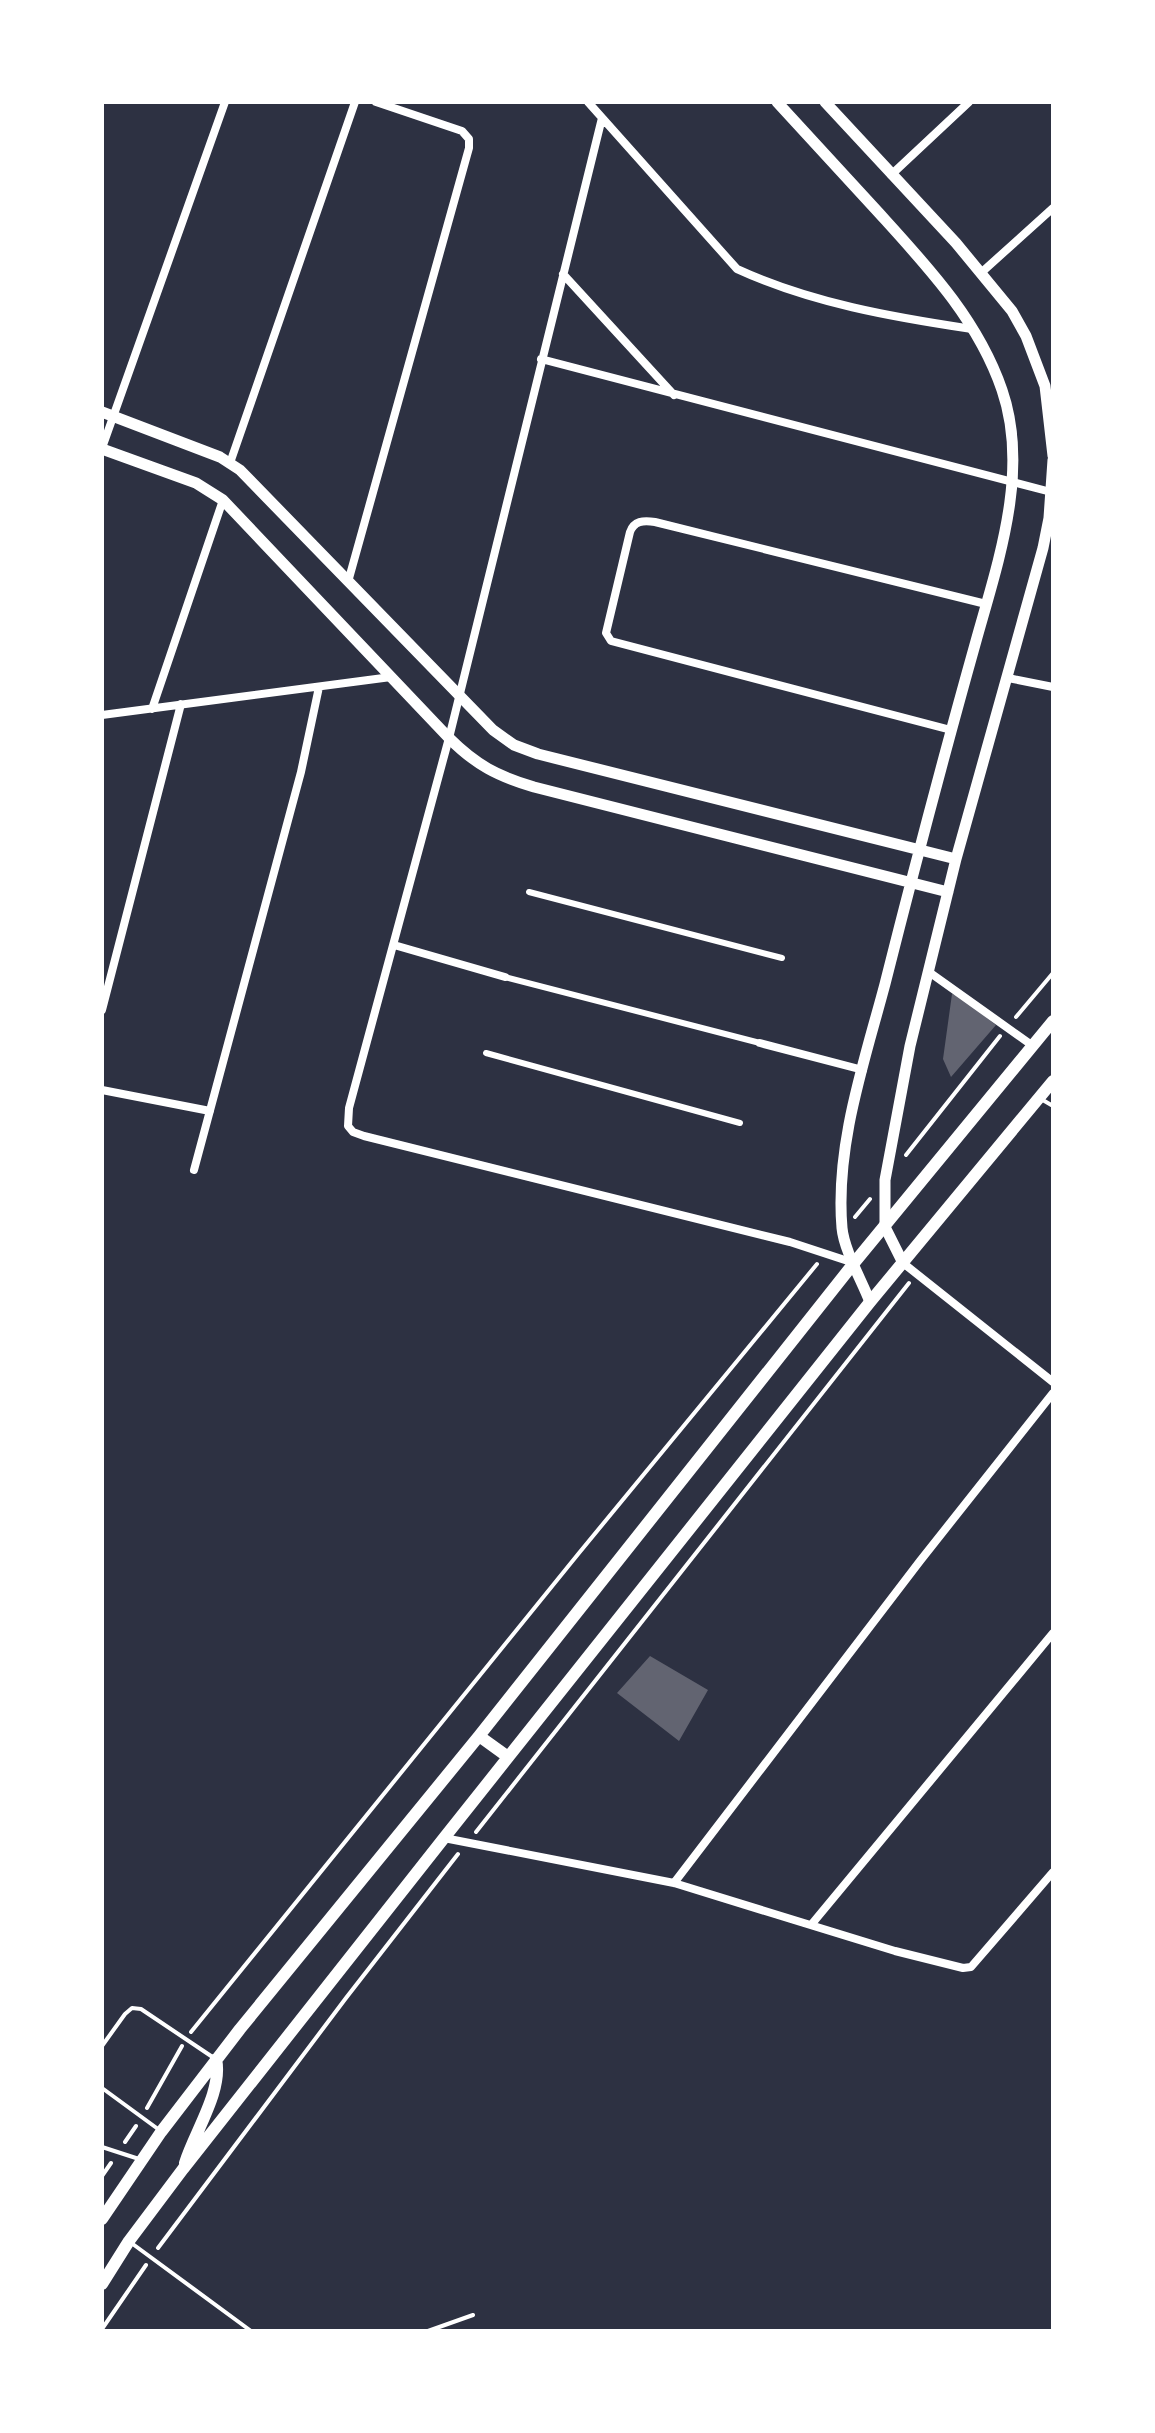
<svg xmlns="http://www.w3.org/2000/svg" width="1155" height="2433" viewBox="0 0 1155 2433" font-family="Rubik,sans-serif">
  <rect width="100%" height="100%" fill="#2d3142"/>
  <path fill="#626471" d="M952,994L957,995L996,1025L951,1077L943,1059Z
    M650,1656L708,1690L679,1741L617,1693Z"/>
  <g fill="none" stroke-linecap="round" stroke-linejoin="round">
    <path stroke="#fff" stroke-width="4" d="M1016,1017L1053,973
      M906,1155L1000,1036
      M855,1217L870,1199
      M476,1832L909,1283
      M191,2032L579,1553L817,1264
      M147,2108L182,2046
      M125,2142L136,2126
      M102,2176L111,2163
      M158,2248L346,1998L458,1854
      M102,2329L146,2265"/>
    <path stroke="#fff" stroke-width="4" d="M1041,1099L1053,1106
      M102,2046L125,2014L132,2008L141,2009L214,2058
      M102,2088L158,2129
      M102,2147L139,2159
      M130,2242L251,2331
      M428,2331L473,2315"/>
    <path stroke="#fff" stroke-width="6" d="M529,892L782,958
      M505,977L760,1043
      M486,1053L740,1123"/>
    <path stroke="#fff" stroke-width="8" d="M588,102L737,269C811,303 892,317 972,329
      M602,118L449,738L349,1108L348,1126L353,1132L364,1136L790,1242L854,1263
      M891,175L969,102
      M982,272L1053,208
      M563,274L674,395
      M541,359L1051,492
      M102,448L225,102
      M230,463L355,102
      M348,582L469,148V139L462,131L376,102
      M1008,678L1053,687
      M152,709L223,500
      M102,715L391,677
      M951,730L611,641L606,633L630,532C634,521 643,520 655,522L986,604
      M394,945L505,977
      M929,972L1033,1046
      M102,1010L181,704
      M760,1043L863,1070
      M102,1090L210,1111
      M194,1170L301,772L319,687
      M903,1263L1053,1382
      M444,1838L674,1883L895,1951L963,1968L971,1967L1053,1872
      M674,1883L920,1561L1053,1393
      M811,1925L1053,1633"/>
    <path stroke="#fff" stroke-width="11" d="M777,102C811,139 845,176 879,213C928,267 978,320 1002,390C1030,471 998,562 976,641C944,755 914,869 885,984C864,1063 835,1146 842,1228C844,1250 862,1281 870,1302
      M825,102L956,243L1012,311L1026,336L1045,386L1053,456
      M102,412L220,457L240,470L493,730L514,745L538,754L956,859
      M102,449L196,483L223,500L449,738C476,765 497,776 534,787L948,892
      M903,1263L885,1227V1180L910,1046L956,859L1043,548L1049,518L1053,460"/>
    <path stroke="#fff" stroke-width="12" d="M479,1736L508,1757
      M185,2163C195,2131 223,2091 216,2059
      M102,2219L161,2132L240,2029L479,1736L854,1263L1053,1021
      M102,2284L129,2241L183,2169L444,1838L870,1302L1053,1081"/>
  </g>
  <rect width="1155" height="2433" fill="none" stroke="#ffffff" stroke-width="208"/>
</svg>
